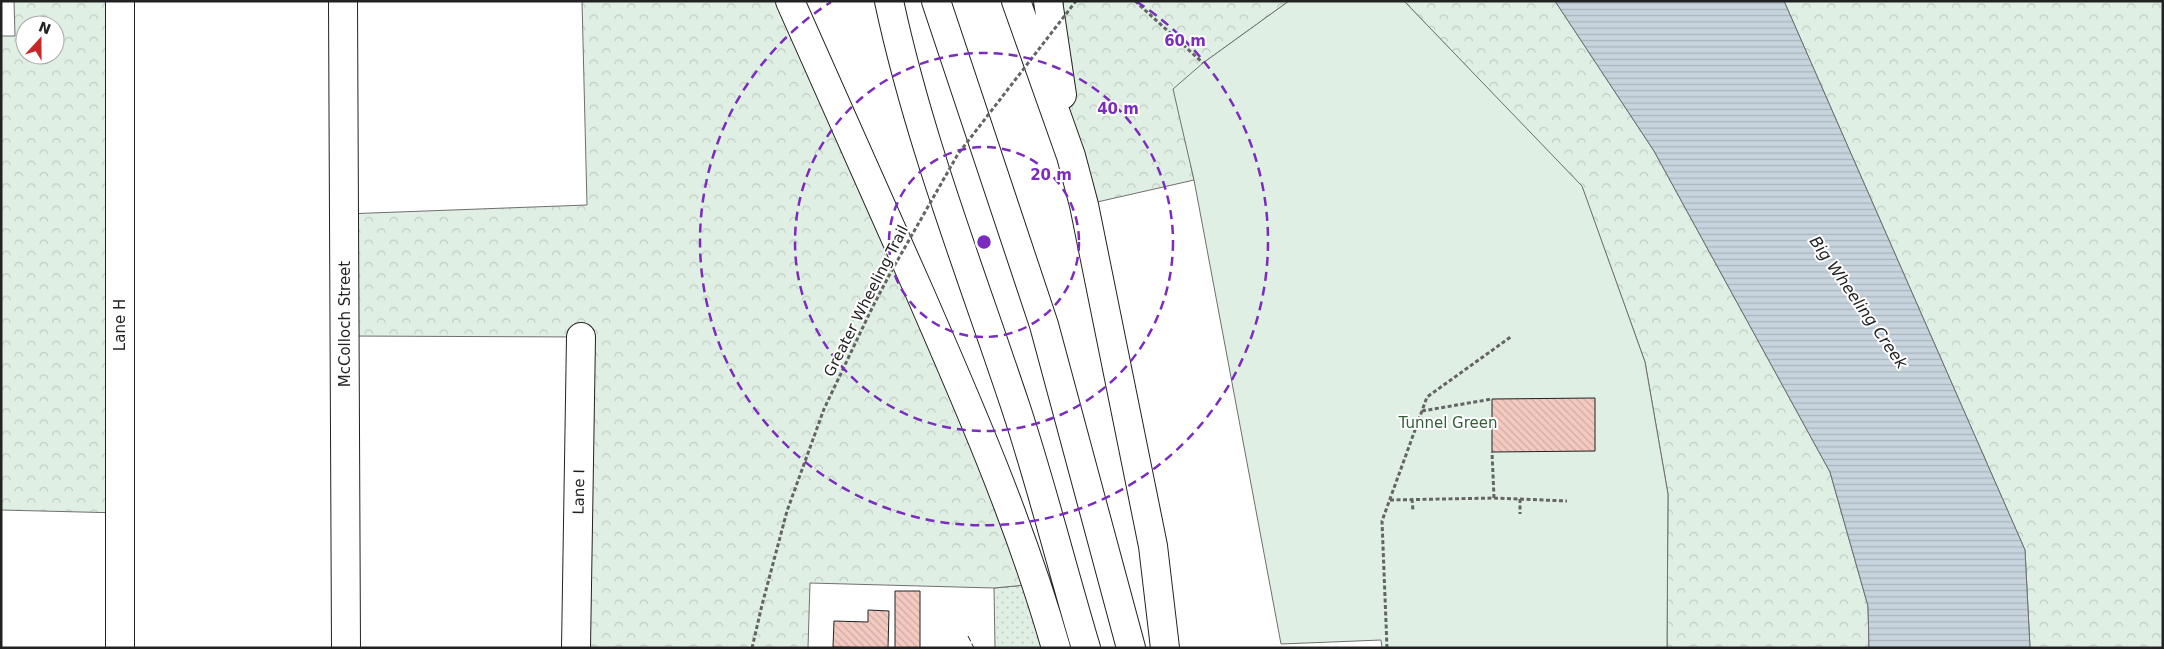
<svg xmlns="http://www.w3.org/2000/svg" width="2164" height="649" viewBox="0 0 2164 649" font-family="'DejaVu Sans',sans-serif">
  <defs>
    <pattern id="grass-dots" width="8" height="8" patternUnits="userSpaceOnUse" patternTransform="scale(1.25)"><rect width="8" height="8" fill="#e0efe3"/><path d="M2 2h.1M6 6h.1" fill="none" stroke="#c0cdc2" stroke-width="1.8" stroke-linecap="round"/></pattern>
    <pattern id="forest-crowns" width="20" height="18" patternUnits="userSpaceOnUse" patternTransform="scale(1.25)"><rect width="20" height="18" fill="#e0efe3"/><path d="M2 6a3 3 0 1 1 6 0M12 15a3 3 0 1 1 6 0" fill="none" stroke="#c0cdc2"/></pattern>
    <pattern id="water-rules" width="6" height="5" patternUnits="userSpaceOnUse" patternTransform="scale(1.25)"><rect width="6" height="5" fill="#c7d3dd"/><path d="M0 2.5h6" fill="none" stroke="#abb5bd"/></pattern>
    <pattern id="building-back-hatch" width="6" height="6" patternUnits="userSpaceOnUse" patternTransform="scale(1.25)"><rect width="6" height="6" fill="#f3c9c0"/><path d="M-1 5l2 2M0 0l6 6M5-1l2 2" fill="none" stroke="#d0aca5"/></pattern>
  </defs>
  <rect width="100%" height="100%" fill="#fff"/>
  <path fill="url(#grass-dots)" stroke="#6f6f6f" d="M1037,584L1056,648H995L994,588Z"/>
  <path fill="url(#forest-crowns)" stroke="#6f6f6f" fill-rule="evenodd" d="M14,1H120L121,513L1,510V36H15ZM25,25H55V55H25Z
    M582,1H790L1037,584L994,588L810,583L808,648H576L581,337L345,336L344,214L587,205Z
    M1063,1H1289L1203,63L1191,166L1194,180L1084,205L1071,156Z
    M1404,1H1555L1654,151L1830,472L1868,606L1869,648H1667L1668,494L1645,362L1582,187Z
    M1784,1H2163V648H2030L2025,550Z"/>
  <path fill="#e0efe3" stroke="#6f6f6f" d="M1289,1H1404L1582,186L1645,362L1668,494L1667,648H1382L1381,640L1281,644L1194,180L1173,89L1203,63Z"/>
  <path fill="url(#water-rules)" stroke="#6f6f6f" d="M1555,1H1784L2025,550L2030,648H1869L1868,606L1830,472L1654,151Z"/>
  <path fill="url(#building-back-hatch)" stroke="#222" d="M1595,398V451L1492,452V399Z
    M895,591H920V648H895Z
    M868,610L889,611L888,648L833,647L834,621L868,622Z"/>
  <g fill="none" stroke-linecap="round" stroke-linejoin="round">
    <defs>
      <path id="minor" d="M343,1L346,648
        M120,648V1
        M576,648L581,337"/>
      <path id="highway" d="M790,1C834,98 877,195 919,291C970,408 1021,525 1056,648
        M889,1C919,141 971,273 1016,408C1042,487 1062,568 1086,648
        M936,1L1044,325L1131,648
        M1016,1L1071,156L1084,205L1153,546L1165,648
        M1048,1L1062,95"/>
    </defs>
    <use href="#minor" stroke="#222" stroke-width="30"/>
    <use href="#highway" stroke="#222" stroke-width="30"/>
    <path stroke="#646464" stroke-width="3" stroke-dasharray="4 2.5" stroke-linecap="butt" d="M1135,1L1203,63
      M1422,411L1492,399
      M1494,498L1567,501
      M1412,499L1413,511
      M1520,499V514
      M1390,500L1494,498L1492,452
      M752,648L762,605L787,511L824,409L873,306
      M1387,648L1382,521L1427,397L1512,336"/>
    <use href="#minor" stroke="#fff" stroke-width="28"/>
    <use href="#highway" stroke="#fff" stroke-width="28"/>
    <path stroke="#646464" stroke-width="3" stroke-dasharray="4 2.5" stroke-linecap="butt" d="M873,306L892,270L958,154L1076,1"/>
    <path stroke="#222" stroke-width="1" stroke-dasharray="6 2.5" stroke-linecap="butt" d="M968,636L974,648"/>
  </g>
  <g fill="none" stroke="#7b2cbf" stroke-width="2.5" stroke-dasharray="9 6">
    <circle cx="984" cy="242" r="95"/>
    <circle cx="984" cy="242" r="189"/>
    <path d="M1137 2A284 284 0 1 1 831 2"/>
  </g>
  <g text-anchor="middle" stroke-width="4" stroke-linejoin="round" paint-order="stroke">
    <g font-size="15" fill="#222" stroke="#fff">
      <text transform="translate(866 301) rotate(-63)" y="5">Greater Wheeling Trail</text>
      <text transform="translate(345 324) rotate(-90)" y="5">McColloch Street</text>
      <text transform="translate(120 325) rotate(-90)" y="5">Lane H</text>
      <text transform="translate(579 492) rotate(-89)" y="5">Lane I</text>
    </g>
    <g font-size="15" fill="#2f5e38" stroke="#fff">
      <text x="1448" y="428">Tunnel Green</text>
    </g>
    <g font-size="16" font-style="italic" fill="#222" stroke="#fff">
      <text transform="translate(1859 302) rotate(55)" y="6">Big Wheeling Creek</text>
    </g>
  </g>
  <circle cx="984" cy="242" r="8" fill="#7b2cbf" stroke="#fff" stroke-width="2.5"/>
  <g font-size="15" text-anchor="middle" font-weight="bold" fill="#7b2cbf" stroke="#fff" stroke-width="4" stroke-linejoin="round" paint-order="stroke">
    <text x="1185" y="46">60 m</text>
    <text x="1118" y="114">40 m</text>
    <text x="1051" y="180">20 m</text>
  </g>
  <rect width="2164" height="649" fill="none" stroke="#222222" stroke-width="5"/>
  <g transform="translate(40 40) rotate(21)"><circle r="24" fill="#ffffff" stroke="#a7a7a7"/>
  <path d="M0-4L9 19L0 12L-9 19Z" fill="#c62828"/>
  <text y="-8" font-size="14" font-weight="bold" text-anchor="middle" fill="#222222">N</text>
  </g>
</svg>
